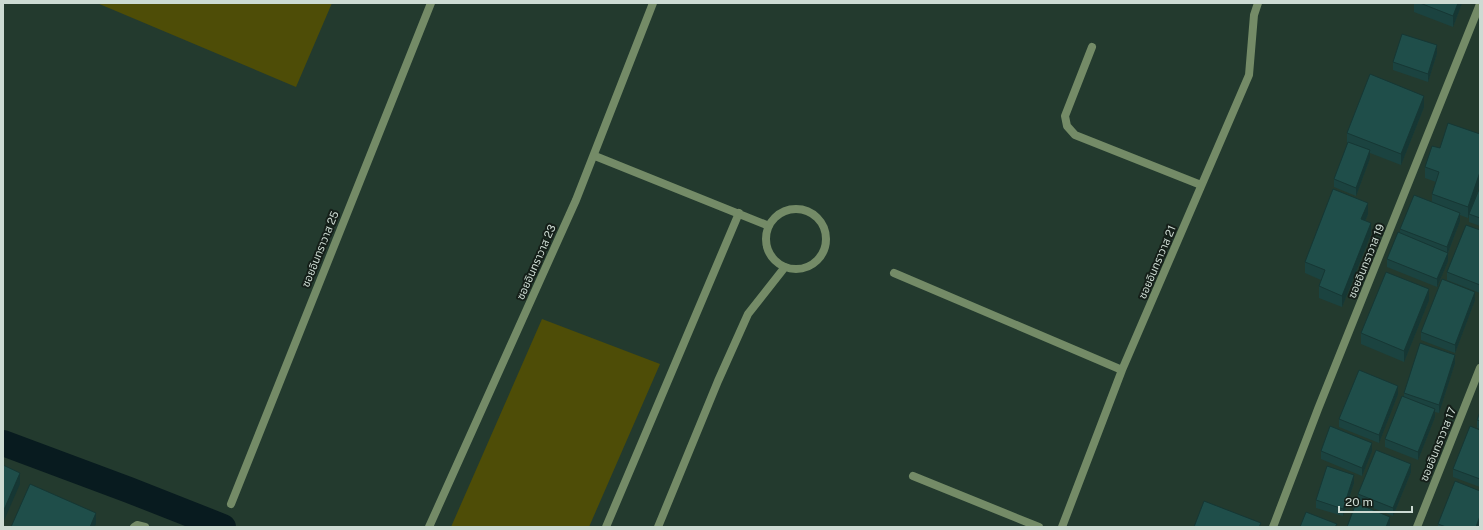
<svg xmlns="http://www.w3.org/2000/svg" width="1483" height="530" viewBox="0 0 1483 530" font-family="'Public Sans','Noto Sans Thai',sans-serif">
  <rect width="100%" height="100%" fill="#233a2e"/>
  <path fill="#4e4d07" d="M97,3H332L296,87Z
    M542,319L660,364L589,527H451Z"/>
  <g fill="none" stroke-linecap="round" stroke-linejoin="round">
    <path stroke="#081b1f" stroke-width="26" d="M3,443L129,490L223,527"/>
    <path stroke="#748b67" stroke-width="8" d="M1092,47L1065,116L1067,126L1075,135L1201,185
      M595,156L769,226
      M766 239a30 30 0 1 1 60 0a30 30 0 1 1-60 0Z
      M894,273L1122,370
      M913,476L1039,527
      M231,504L431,3
      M134,527L137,525L145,527
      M429,527L576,200L653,3
      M606,527L739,213
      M658,527L718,381L748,314L785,267
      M1062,527L1122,370L1249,75L1254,15L1258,3
      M1273,527L1318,409L1480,4
      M1417,527L1480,368"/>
  </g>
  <path fill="#1b4340" d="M1414,3H1462L1453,27L1414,12Z
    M1437,53L1428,82L1393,70V62Z
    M1424,107L1401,165L1370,153V158L1356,196L1334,187V179L1348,144H1347V133Z
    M1480,134V183L1468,218L1460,215V221L1448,253V261L1437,287L1387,267V259L1400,233V229L1432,202V194L1436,182L1425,178V167L1440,148Z
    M1480,187V226L1469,222V214Z
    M1368,214L1365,221L1371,234L1342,307L1319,298V286L1321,280L1305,273V262Z
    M1480,230V293L1447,280V272Z
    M1429,300L1404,362L1361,344V333Z
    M1475,300L1455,353L1421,340V332Z
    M1455,363L1439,413L1435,412V417L1418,460L1385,447V439L1404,397V393Z
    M1398,394L1379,443L1339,427V419Z
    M1480,412V429L1477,428V420Z
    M1480,430V487L1453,477V469Z
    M1321,451H1372L1362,476L1321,459Z
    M1411,472L1393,516L1358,502V494Z
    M1354,483L1343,516L1316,508V500Z
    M1480,491V524L1479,527H1438V524Z"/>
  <path fill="#163734" d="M1458,3H1462L1453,27V16Z
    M1437,45V53L1428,82V74Z
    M1424,96V107L1401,165V154Z
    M1370,150V158L1356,196V188Z
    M1480,172V183L1468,218V207Z
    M1368,203V214L1361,230V219Z
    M1460,213V221L1447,255V247Z
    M1371,223V234L1342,307V296Z
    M1448,253V261L1437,287V279Z
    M1429,289V300L1404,362V351Z
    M1475,292V300L1455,353V345Z
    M1455,355V363L1439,413V405Z
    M1398,386V394L1379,443V435Z
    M1435,409V417L1418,460V452Z
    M1372,443V451L1362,476V468Z
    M1411,464V472L1393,516V508Z
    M20,473V484L3,523V512Z
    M1354,475V483L1343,516V509Z
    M96,513V524L94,527H90Z
    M1480,516V524L1479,527H1476Z
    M1390,517V527H1386Z"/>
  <path fill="#1f4e4a" stroke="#163734" d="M1420,3H1458L1453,16Z
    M1402,34L1437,45L1428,74L1393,62Z
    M1370,74L1424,96L1401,154L1347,133Z
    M1448,123L1480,134V172L1468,207L1432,194L1439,172L1425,167L1432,146L1440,148Z
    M1348,142L1370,150L1356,188L1334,179Z
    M1480,187V218L1469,214Z
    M1333,189L1368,203L1361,219L1371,223L1342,296L1319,286L1325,270L1305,262Z
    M1414,195L1460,213L1447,247L1400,229Z
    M1466,225L1480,230V285L1447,272Z
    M1398,232L1448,253L1437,279L1387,259Z
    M1386,272L1429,289L1404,351L1361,333Z
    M1442,279L1475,292L1455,345L1421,332Z
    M1420,343L1455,355L1439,405L1404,393Z
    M1359,370L1398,386L1379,435L1339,419Z
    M1402,396L1435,409L1418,452L1385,439Z
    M1480,412V421L1477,420Z
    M1330,426L1372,443L1362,468L1321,451Z
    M1470,426L1480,430V479L1453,469Z
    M1376,450L1411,464L1393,508L1358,494Z
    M3,465L20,473L3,512Z
    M1327,466L1354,475L1343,509L1316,500Z
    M1455,481L1480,491V516L1476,527H1446L1438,524Z
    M30,484L96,513L90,527H11Z
    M1204,501L1261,523L1259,527H1194Z
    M1356,503L1390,517L1386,527H1347Z
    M1306,512L1337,524L1335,527H1300Z"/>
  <g text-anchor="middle" stroke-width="4" stroke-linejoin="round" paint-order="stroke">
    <g font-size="11" fill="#cddbd3" stroke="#151f19">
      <text transform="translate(320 249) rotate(-68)" y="4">ซอยอินทราวาส 25</text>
      <text transform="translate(1366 261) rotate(-68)" y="4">ซอยอินทราวาส 19</text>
      <text transform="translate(536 262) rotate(-66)" y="4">ซอยอินทราวาส 23</text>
      <text transform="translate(1157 262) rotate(-67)" y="4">ซอยอินทราวาส 21</text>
      <text transform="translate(1438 444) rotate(-68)" y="4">ซอยอินทราวาส 17</text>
    </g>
  </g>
  <rect width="1483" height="530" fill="none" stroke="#cddbd3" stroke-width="8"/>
  <path d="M1339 506v6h73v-6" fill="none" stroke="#cddbd3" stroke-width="2"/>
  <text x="1345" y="506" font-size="12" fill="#cddbd3" stroke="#151f19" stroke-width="3" paint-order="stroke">20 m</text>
</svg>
